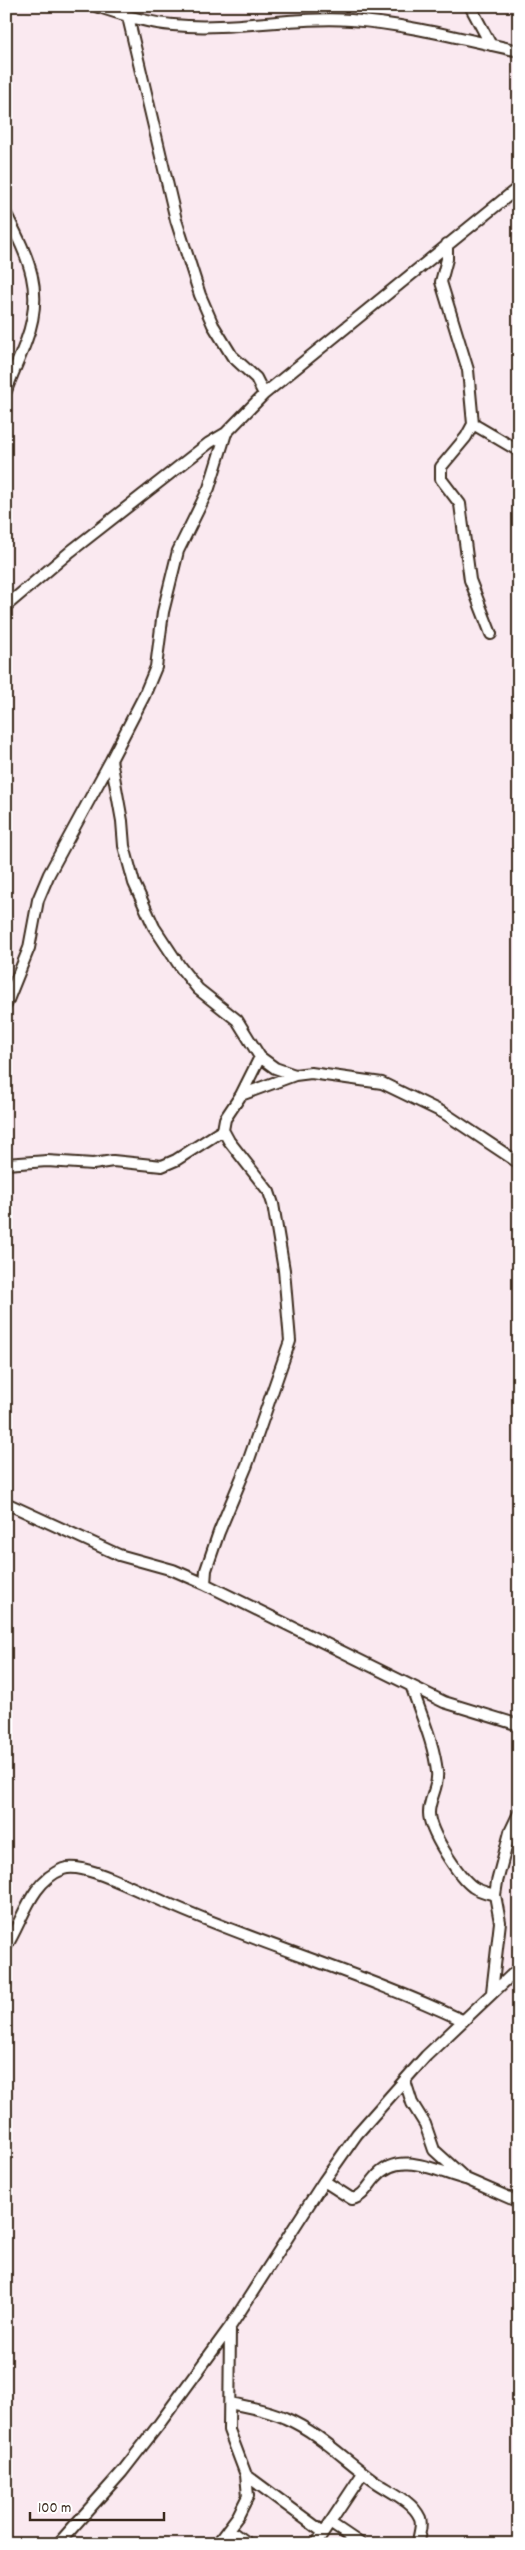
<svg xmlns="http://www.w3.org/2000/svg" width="525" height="2550" viewBox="0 0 525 2550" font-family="Dekko,sans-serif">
  <rect width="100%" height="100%" fill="#fae9f0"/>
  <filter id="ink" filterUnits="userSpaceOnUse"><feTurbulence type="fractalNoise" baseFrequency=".02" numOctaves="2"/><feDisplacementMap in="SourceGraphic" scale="10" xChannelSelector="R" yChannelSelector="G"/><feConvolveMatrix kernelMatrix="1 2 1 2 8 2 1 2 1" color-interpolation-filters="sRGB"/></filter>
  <g filter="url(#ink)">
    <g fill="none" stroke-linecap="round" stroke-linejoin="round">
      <defs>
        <path id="street" d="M96,6C121,14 147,23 173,25C232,31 292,16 351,20C407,24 464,39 519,51
          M470,6L491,45
          M128,17L176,220L200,295L213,325L232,356L256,378L264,394
          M519,187L264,394L226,433L209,488L178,551L163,612L156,667L144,696L111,760L122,821L124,846L134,883L154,927L181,968L198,989L237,1020L260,1057L275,1068L295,1075L311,1073L382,1083L444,1113L519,1163
          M6,214C29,259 45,291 26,341C20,358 12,374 6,391
          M447,244V259L441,282L468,370L473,424L466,437L441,467V479L460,504L470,580L491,634
          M473,424L519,451
          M6,606L71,551L209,443L226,433
          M6,1005L29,948L38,900L49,874L111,760
          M241,1095L295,1075
          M6,1164L47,1161L93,1164L113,1161L162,1166L176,1160L223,1130
          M6,1503L119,1555L173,1570L205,1584L444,1702L519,1725
          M205,1584L206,1570L219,1532L247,1465L290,1341L284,1270L273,1204L269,1192L229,1141L223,1130L225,1119L241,1095L260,1057
          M412,1688C421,1715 434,1743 437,1772C439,1787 429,1798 429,1813C429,1831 458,1876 473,1887C479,1891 488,1893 495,1895
          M6,1947C23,1920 31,1881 63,1869C83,1862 129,1887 149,1895C251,1942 360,1972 462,2020
          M492,1992L500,1922L495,1895L497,1882L510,1832L519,1813
          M405,2081L412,2103L425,2124L434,2150L466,2179L519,2202
          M324,2181L352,2199C363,2197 368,2186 375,2178C398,2149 436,2171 465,2179
          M230,2403C248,2407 268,2410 285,2418C318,2432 344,2459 373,2480C388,2491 412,2500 420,2518C423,2527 418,2535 418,2544
          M246,2475L323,2532
          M330,2523L361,2544
          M228,2529L248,2544
          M58,2544L122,2472L157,2427L230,2327L324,2181L357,2134L426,2056L519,1968
          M217,2544L238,2516L248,2496L246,2475L229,2430L230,2327
          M316,2544L363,2473"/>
      </defs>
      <use href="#street" stroke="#3b2a1e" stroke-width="14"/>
      <use href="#street" stroke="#fff" stroke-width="10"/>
    </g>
  </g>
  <rect width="525" height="2550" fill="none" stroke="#fff" stroke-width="25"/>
  <rect x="12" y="12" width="500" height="2525" fill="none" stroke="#3b2a1e" stroke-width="2" filter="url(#ink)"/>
  <path d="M30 2512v8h134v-8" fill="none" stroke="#3b2a1e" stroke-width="2.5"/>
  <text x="38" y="2512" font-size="15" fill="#3b2a1e" stroke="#ffffff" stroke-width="4" paint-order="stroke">100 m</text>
</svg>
